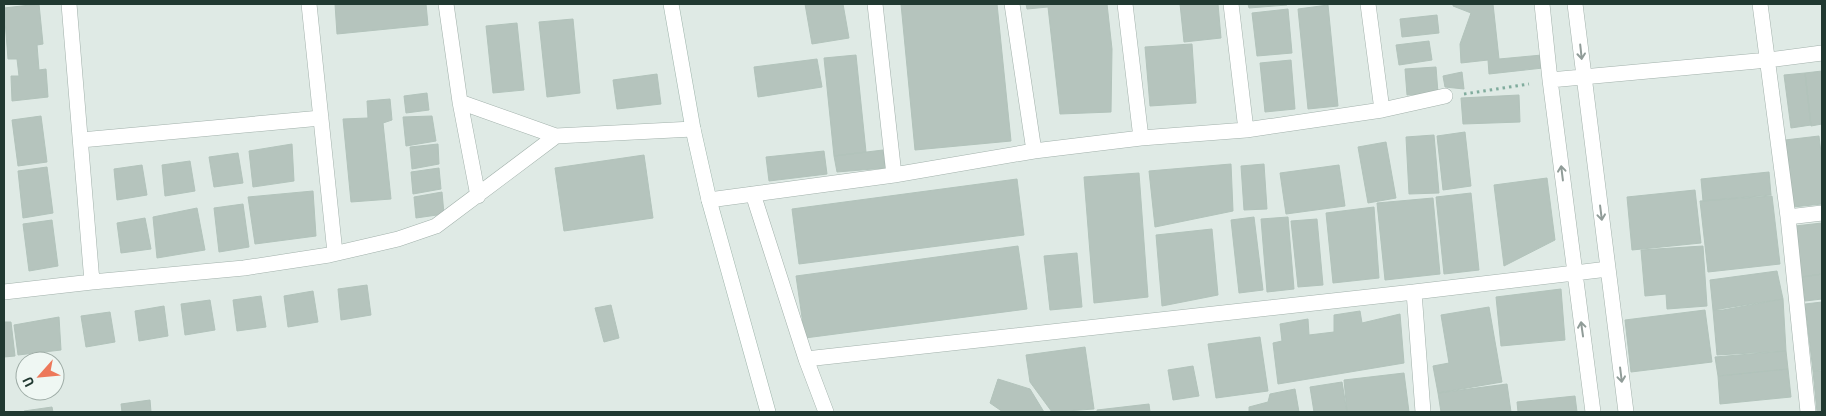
<svg xmlns="http://www.w3.org/2000/svg" width="1826" height="416" viewBox="0 0 1826 416" font-family="'PT Sans',sans-serif">
  <rect width="100%" height="100%" fill="#dfeae5"/>
  <path fill="#b5c4bd" stroke="#b2c3bb" d="M39,4L43,44L37,45L39,70L46,69L48,97L12,101L11,76H19L17,59H8L4,8Z
    M335,4H426L428,25L337,34Z
    M805,4H843L849,38L812,44Z
    M901,4H997L1011,141L915,150Z
    M1026,4H1107L1112,49L1111,112L1060,114L1048,7L1027,9Z
    M1180,4H1218L1221,38L1184,42Z
    M1248,4H1287V5L1249,8Z
    M1453,4H1493L1499,59L1542,55L1543,68L1489,74L1488,60L1461,63L1460,44L1471,13L1453,6Z
    M1328,5L1338,106L1308,109L1298,9Z
    M1288,9L1292,53L1257,56L1252,13Z
    M1437,15L1439,33L1402,37L1400,19Z
    M573,19L580,93L547,97L539,22Z
    M517,23L524,90L493,93L486,26Z
    M1429,41L1432,60L1399,65L1396,45Z
    M1192,44L1196,103L1150,106L1145,47Z
    M856,55L866,152L834,156L824,58Z
    M817,59L822,87L758,97L754,67Z
    M1291,60L1295,109L1265,112L1260,63Z
    M1436,67L1438,93L1407,95L1405,69Z
    M1822,71V124L1811,126L1805,73Z
    M1462,72L1464,89L1445,87L1443,76Z
    M1805,73L1811,125L1791,128L1784,75Z
    M657,74L661,104L617,109L613,80Z
    M427,93L429,110L406,113L404,96Z
    M1519,95L1520,122L1463,124L1461,98Z
    M390,99L392,120L383,123L391,199L351,202L343,119L368,118L367,101Z
    M41,116L47,162L18,166L12,120Z
    M432,116L436,141L406,146L403,117Z
    M1465,132L1471,186L1443,190L1437,136Z
    M1434,135L1439,193L1409,194L1406,137Z
    M1819,136L1822,161V204L1793,207L1785,140Z
    M1386,142L1396,198L1368,203L1358,147Z
    M292,144L294,181L253,187L249,151Z
    M438,144L439,164L412,169L410,147Z
    M883,150L885,168L837,172L834,156Z
    M824,151L827,174L769,181L766,157Z
    M238,153L243,183L214,187L209,157Z
    M644,155L653,218L564,231L555,168Z
    M190,161L195,191L165,196L162,165Z
    M1231,164L1233,211L1155,227L1149,171Z
    M1264,164L1267,209L1244,210L1241,166Z
    M142,165L147,195L117,200L114,169Z
    M1339,165L1345,206L1286,214L1280,173Z
    M47,167L53,213L23,218L18,171Z
    M439,168L441,189L413,194L411,172Z
    M1769,172L1771,195L1703,201L1701,179Z
    M1139,173L1148,297L1094,303L1084,177Z
    M1547,178L1555,240L1504,266L1494,185Z
    M1017,179L1024,235L799,264L792,209Z
    M1695,190L1701,243L1632,250L1627,197Z
    M313,191L316,236L255,244L248,197Z
    M442,192L444,214L416,218L414,197Z
    M1471,193L1479,270L1444,274L1436,197Z
    M1772,196L1780,264L1708,272L1700,201Z
    M1433,198L1440,274L1385,280L1377,203Z
    M243,204L249,247L219,252L214,208Z
    M1374,207L1379,278L1333,283L1326,213Z
    M197,208L205,250L157,258L153,217Z
    M1254,217L1263,290L1239,293L1231,220Z
    M1288,217L1294,289L1267,292L1261,219Z
    M145,218L151,249L121,253L117,223Z
    M1317,219L1323,285L1298,287L1291,221Z
    M52,220L58,266L29,271L23,224Z
    M1822,223V274L1802,277L1795,226Z
    M1212,229L1218,295L1162,306L1156,235Z
    M1018,246L1027,309L805,338L796,276Z
    M1703,246L1707,306L1667,309L1666,294L1645,296L1641,250Z
    M1077,253L1082,307L1050,310L1044,256Z
    M1777,271L1783,299L1713,310L1710,280Z
    M1822,274V299L1805,301L1802,277Z
    M367,285L371,315L341,320L338,289Z
    M1561,289L1565,340L1501,346L1496,297Z
    M313,291L318,322L288,327L284,296Z
    M261,296L266,327L237,331L233,300Z
    M1783,299L1786,351L1717,355L1713,310H1723Z
    M210,300L215,330L185,335L181,304Z
    M1822,302V370L1813,371L1805,304Z
    M611,305L619,338L604,342L595,308Z
    M164,306L168,336L139,341L135,311Z
    M1489,307L1502,382L1438,393L1433,366L1449,363L1441,315Z
    M1705,310L1712,362L1631,372L1625,320Z
    M1360,311L1362,323L1400,314L1404,363L1278,384L1273,343L1282,341L1280,324L1308,319L1309,335L1334,332V315Z
    M110,312L115,342L86,347L81,316Z
    M59,317L61,350L18,355L14,325Z
    M4,322H11L15,356L4,357Z
    M1260,337L1268,391L1216,398L1208,344Z
    M1085,347L1094,409L1052,412L1030,382L1026,355Z
    M1786,351L1788,369L1718,376L1715,357Z
    M1193,366L1199,396L1173,400L1168,370Z
    M1788,369L1791,397L1720,404L1718,376Z
    M1813,371H1822V412H1817Z
    M1404,373L1409,412H1347L1344,380Z
    M998,379L1030,389L1044,412H1003L990,403Z
    M1342,382L1347,412H1314L1310,387Z
    M1507,384L1511,412H1441L1438,393Z
    M1295,389L1299,412H1249V407L1268,402L1270,394Z
    M1575,396L1577,412H1518L1517,402Z
    M150,400L151,412H122L121,404Z
    M1149,404L1150,412H1097V410Z
    M52,407L53,412H24V411Z"/>
  <g fill="none" stroke-linecap="round" stroke-linejoin="round">
    <defs>
      <path id="street" d="M69,4L92,282
        M309,4L335,253
        M446,4L460,102L556,136L693,129
        M875,4L894,175
        M1012,4L1034,151
        M1125,4L1141,138
        M1231,4L1246,130
        M1368,4L1382,110
        M1542,4L1550,80L1593,412
        M1575,4L1626,412
        M1760,4L1788,217L1808,412
        M1550,80L1768,60L1822,53
        M460,102L478,196
        M81,140L321,118
        M753,194L806,359L826,412
        M709,200L894,175L1034,151L1141,138L1246,130L1382,110L1445,96
        M1788,217L1822,213
        M4,292L92,282L244,268L329,255L398,239L436,226L556,136
        M806,359L1414,292
        M1423,412L1414,292L1608,269"/>
      <path id="secondary" d="M671,4L693,129L709,200L768,412"/>
    </defs>
    <use href="#street" stroke="#a2b1ab" stroke-width="16"/>
    <use href="#secondary" stroke="#9fb5ac" stroke-width="16"/>
    <path stroke="#80ac9d" stroke-width="3" stroke-dasharray="2.5 4" stroke-linecap="butt" d="M1464,94L1529,84"/>
    <use href="#street" stroke="#fff" stroke-width="15"/>
    <use href="#secondary" stroke="#fff" stroke-width="15"/>
  </g>
  <defs><path id="oneway-shaft" d="M-6 0H5M1.5-3L5.5 0L1.5 3" fill="none" stroke-width="1.6" stroke-linecap="round" stroke-linejoin="round" transform="scale(1.25)"/></defs>
  <g stroke="#909c98">
    <use href="#oneway-shaft" transform="translate(1581 52) rotate(84)"/>
    <use href="#oneway-shaft" transform="translate(1562 173) rotate(-97)"/>
    <use href="#oneway-shaft" transform="translate(1601 213) rotate(83)"/>
    <use href="#oneway-shaft" transform="translate(1582 329) rotate(-98)"/>
    <use href="#oneway-shaft" transform="translate(1621 375) rotate(83)"/>
  </g>
  <rect width="1826" height="416" fill="none" stroke="#213931" stroke-width="10"/>
  <g transform="translate(40 376) rotate(243)"><circle r="24" fill="#eff7f3" stroke="#9daba5"/>
  <path d="M0-4L9 19L0 12L-9 19Z" fill="#ed785a"/>
  <text y="-8" font-size="14" font-weight="bold" text-anchor="middle" fill="#213931">U</text>
  </g>
</svg>
